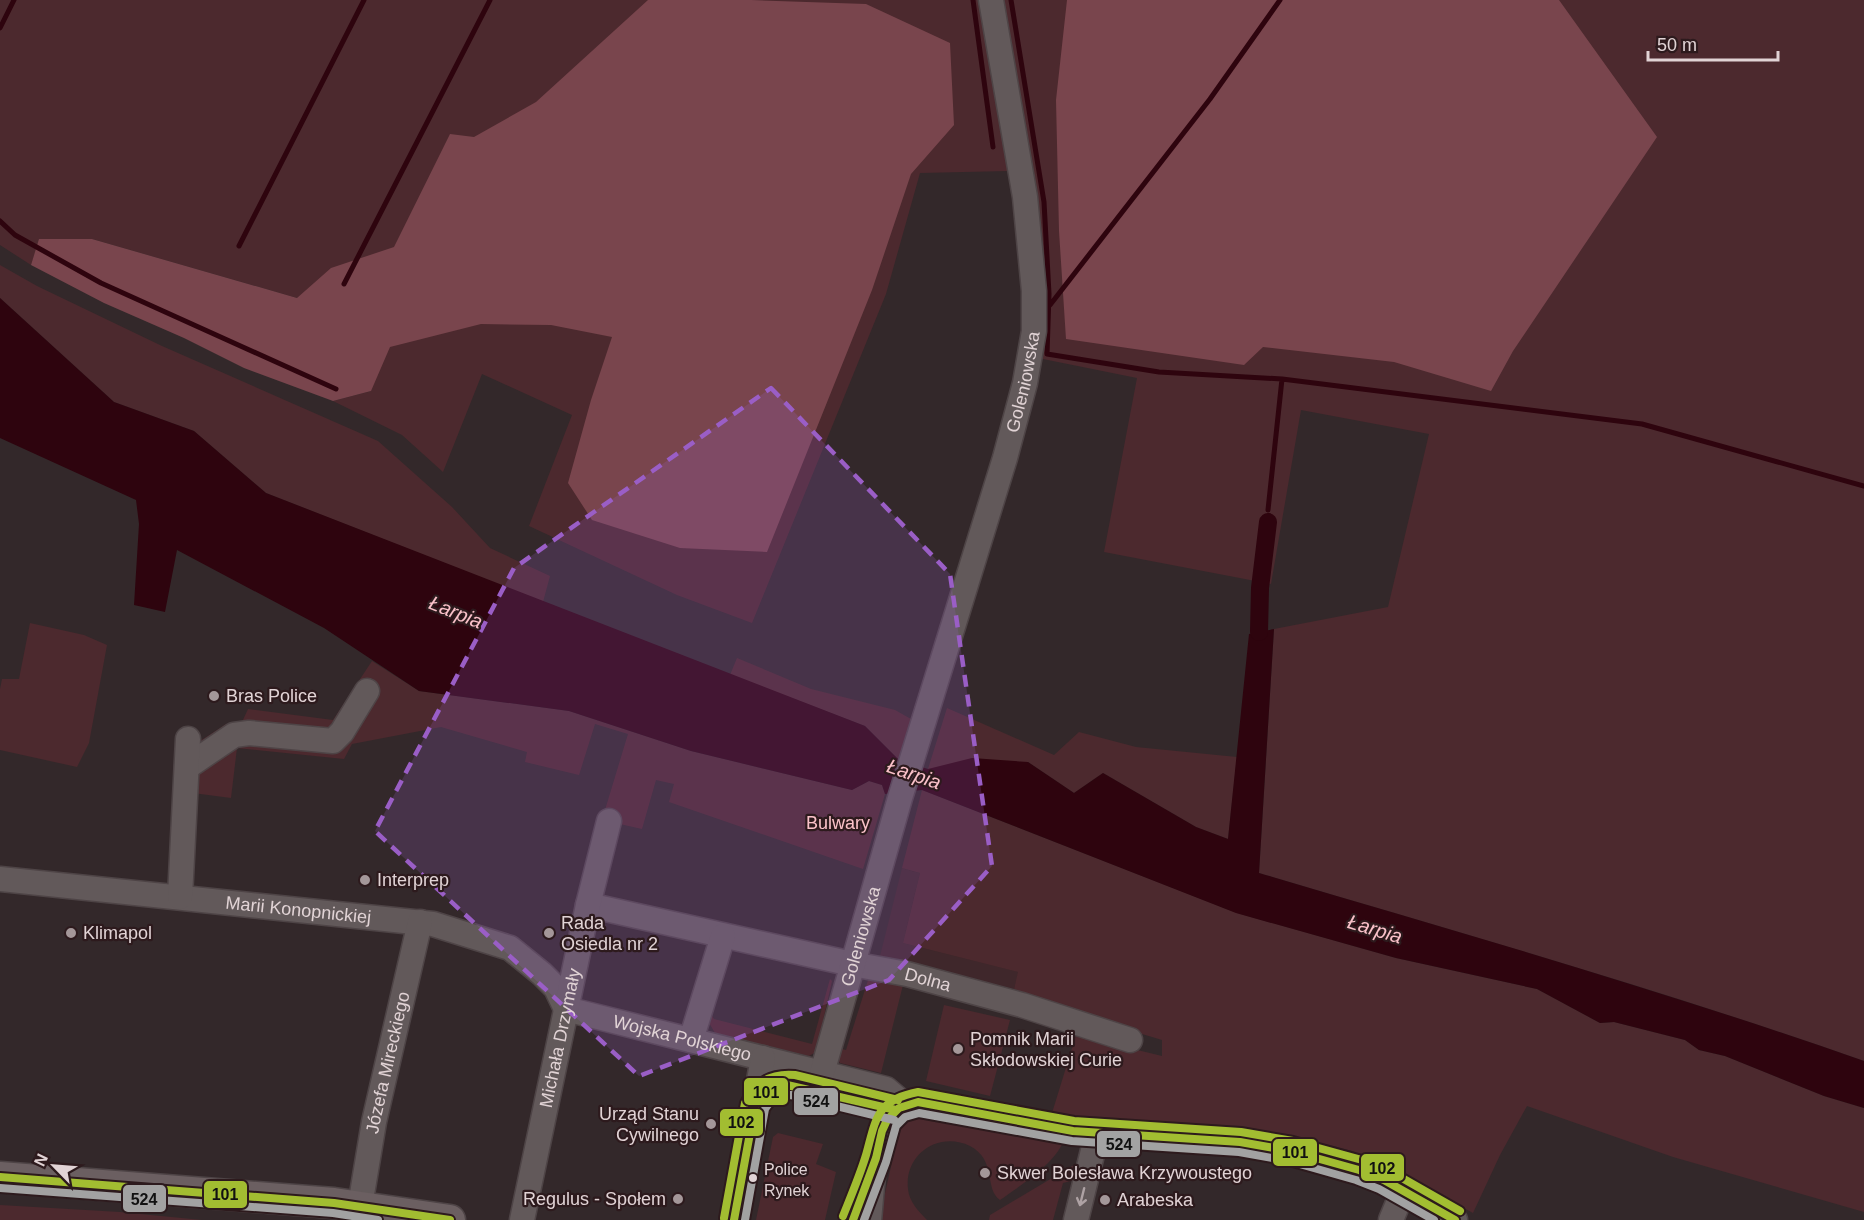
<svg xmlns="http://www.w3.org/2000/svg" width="1864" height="1220" viewBox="0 0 1864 1220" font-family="Helvetica,sans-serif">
  <rect width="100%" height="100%" fill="#33282a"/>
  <path fill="#3f272b" d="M902,868L920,873L903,943L1019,972L1014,989L880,956Z"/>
  <path fill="#4c292e" d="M0,0H1864V1061C1665,991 1461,933 1259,873L1274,629L1388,607L1429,434L1301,410L1271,584L1104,552L1137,378L1038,358L1008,171L920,173L886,294L752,623L677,595L529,526L572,415L482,374L443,472L402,435L333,401L371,391L297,298L92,239H40L31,265L0,245Z
    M0,265L37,286L162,346L378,441L452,507L490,548L550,576L543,602L266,493L194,431L114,402L0,298Z
    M30,623L84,635L107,645L89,743L77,767L0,750V689L2,679H19Z
    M737,658L811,689L895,710L911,719L899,760L865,726L730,675Z
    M372,661L419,691L569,711L691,751L852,790L869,781L882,785L885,794L863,869L669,802L674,784L656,780L642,829L602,820L628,734L595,724L579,775L525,762L527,752L441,727L352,744L344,759L237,748L231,798L193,793L197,743L226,724L242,722L248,709L333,720Z
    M947,708L1054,755L1079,732L1136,747L1237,757L1228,839L1196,827L1103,773L1074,793L1028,762L928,769Z
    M922,790L1237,913L1396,958L1537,989L1600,1023L1614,1022L1685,1040L1699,1050L1725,1056L1824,1096L1864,1108V1212L1673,1157L1527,1106L1500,1155L1473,1213L1384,1164L1352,1151L1297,1137L1251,1128L1218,1125L1132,1124L1052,1113L1076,1035L1162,1056V1040L1099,1021L1014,989L1018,972L903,943L920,873L902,868Z
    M869,977L904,981L881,1073L840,1063L838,1060L842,1049L846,1050Z
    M830,979L832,981L816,1052L809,1056L715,1033L708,1021L707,1009L714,1019L812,1044Z
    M944,1005L1010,1020L990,1096L926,1081Z
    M928,1114L1064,1140C1055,1164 1021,1185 1000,1200C984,1189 997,1160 970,1146C939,1131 904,1154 908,1189C909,1201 918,1211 927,1220H879L899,1131C905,1120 916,1117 928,1114Z
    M778,1133L823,1144L816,1164L836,1172L825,1220H756L773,1137Z
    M1074,1165L1081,1166L1078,1179L1063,1183L1053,1220H989L990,1215Z
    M0,1205L120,1212L202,1220H0Z"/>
  <path fill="#79454d" d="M648,0H751L866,4L950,43L954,125L911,174L872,290L767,552L680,548L592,520L568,483L591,400L612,337L551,325L481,324L390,347L371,391L333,401L244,368L184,338L104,303L31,265L39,239H92L297,298L331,268L394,247L450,134L474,137L536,102Z
    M1067,0H1559L1657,137L1513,351L1491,391L1394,362L1263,347L1244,365L1066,339L1059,231L1056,100Z"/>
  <path fill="#2e040e" d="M0,298L114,402L194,431L266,493L865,726L899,760L928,769L972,758L1028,762L1074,793L1103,773L1196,827L1228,839L1249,634L1274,629L1259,873C1462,933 1665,991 1864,1061V1108L1824,1096L1725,1056L1699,1050L1685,1040L1614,1022L1600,1023L1537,989L1396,958L1236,913L922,790L885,794L882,785L869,781L852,790L691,751L569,711L419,691L324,628L177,550L165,612L134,605L139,524L136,500L0,438Z"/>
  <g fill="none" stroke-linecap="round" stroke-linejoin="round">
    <path stroke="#2e040e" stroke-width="5" d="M973,0L993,147
      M1011,0L1044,202L1049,294L1047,354L1159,372L1282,379L1268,510
      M0,28L14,0
      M0,221L15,235L101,283L336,389
      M239,246L364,0
      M344,284L490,0
      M1050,305L1210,99L1280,0
      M1282,379L1642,424L1864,486"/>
    <path stroke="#2e040e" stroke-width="18" d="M1259,632L1260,588L1268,522"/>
    <defs>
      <g id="minor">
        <path d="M187,767L234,735L249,733L333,741L342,732L367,691"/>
        <path id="s1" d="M0,879L433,924L510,948L542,974L556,988L566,1009L886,1089L905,1105"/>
        <path d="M180,897L188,739"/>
        <path id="s2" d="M588,905L852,964L907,974L1022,1005L1130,1040"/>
        <path d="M691,1040L723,936"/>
        <path id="s3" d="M822,1073L900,798L1005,458L1025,383L1034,331V291L1025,197L991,0"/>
        <path id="s4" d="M360,1206L374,1122L420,922"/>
        <path id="s5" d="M522,1220L588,905L609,821"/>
        <path d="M734,1220L763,1058"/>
        <path d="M869,1220C872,1193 873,1139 889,1117C896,1108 907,1104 918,1102L1073,1131L1114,1135L1240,1142L1291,1151L1359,1170L1384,1180L1455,1220"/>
        <path d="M1076,1220L1097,1134"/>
        <path d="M1391,1220L1403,1191"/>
      </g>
      <path id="major" d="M0,1177L334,1203L450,1220"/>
    </defs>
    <use href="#minor" stroke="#4e4446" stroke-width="27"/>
    <use href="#major" stroke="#4e4446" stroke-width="33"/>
    <use href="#minor" stroke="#62595a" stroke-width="24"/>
    <use href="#major" stroke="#6b5f61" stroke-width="30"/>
    <defs>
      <path id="bus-1" d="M0,1177L334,1203L450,1220
        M734,1220L755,1106L766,1092L775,1087L787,1085L896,1110
        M853,1220L876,1158L882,1131L887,1120L899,1108L918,1102L1073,1131L1240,1142L1291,1151L1359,1170L1384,1180L1455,1220"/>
      <path id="bus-2" d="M0,1188L333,1213L378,1220
        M745,1220L765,1109C771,1099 779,1095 791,1095L894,1120
        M864,1220L886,1162L896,1126L905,1117L919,1113L1072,1141L1239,1152L1289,1161L1356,1180L1379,1189L1434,1220"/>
      <path id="bus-3" d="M843,1216C851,1196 860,1175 866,1155C876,1119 876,1100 918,1092L1074,1121L1241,1132L1293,1141L1362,1160L1388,1170L1460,1211
        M724,1218L745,1103C755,1082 772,1073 795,1075L898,1100"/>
    </defs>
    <use href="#bus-1" stroke="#2d1a1d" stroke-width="12"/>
    <use href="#bus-2" stroke="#2d1a1d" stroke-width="12"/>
    <use href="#bus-3" stroke="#2d1a1d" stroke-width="12"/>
    <use href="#bus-1" stroke="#a2bd31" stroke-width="8"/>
    <use href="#bus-2" stroke="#a2a2a2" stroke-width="8"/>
    <use href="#bus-3" stroke="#a2bd31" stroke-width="8"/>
  </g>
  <defs><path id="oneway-shaft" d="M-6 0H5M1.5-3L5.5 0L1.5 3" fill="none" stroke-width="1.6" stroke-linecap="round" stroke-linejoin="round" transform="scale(1.5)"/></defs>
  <use stroke="#aea2a4" href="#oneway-shaft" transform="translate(1082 1197) rotate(104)"/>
  <path fill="#9a5ec6" fill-opacity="0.2" stroke="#9a5ec6" stroke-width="4.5" stroke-dasharray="12 8" stroke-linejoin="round" d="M771,388L950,574L992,866L889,980L639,1076L375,831L514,568Z"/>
  <g fill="#a49799" stroke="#2d1a1d" stroke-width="2">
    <circle cx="214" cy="696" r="6"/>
    <circle cx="365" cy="880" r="6"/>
    <circle cx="71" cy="933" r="6"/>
    <circle cx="549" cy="933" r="6"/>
    <circle cx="958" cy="1049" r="6"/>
    <circle cx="711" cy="1124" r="6"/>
    <circle cx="985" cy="1173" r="6"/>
    <circle cx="678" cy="1199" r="6"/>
    <circle cx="1105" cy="1200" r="6"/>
  </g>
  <circle fill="#e1d3d5" stroke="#2d1a1d" stroke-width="2" cx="753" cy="1178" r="5"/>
  <g text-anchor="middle" stroke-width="4.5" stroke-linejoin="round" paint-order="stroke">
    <g font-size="16" fill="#e1d3d5" stroke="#2d1a1d" text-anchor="start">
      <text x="764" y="1175">Police<tspan x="764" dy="21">Rynek</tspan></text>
    </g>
    <g font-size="18" fill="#e1d3d5" stroke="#2d1a1d">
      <text dy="6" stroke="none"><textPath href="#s3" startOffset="720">Goleniowska</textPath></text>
      <text dy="6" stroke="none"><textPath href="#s1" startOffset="300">Marii Konopnickiej</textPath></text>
      <text dy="6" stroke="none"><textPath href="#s3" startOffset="142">Goleniowska</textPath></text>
      <text dy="6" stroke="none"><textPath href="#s2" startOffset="348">Dolna</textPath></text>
      <text dy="6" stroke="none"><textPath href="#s5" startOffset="186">Michała Drzymały</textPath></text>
      <text dy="6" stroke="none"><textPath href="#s1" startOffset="720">Wojska Polskiego</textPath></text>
      <text dy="6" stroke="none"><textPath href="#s4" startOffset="146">Józefa Mireckiego</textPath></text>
    </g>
    <g font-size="18" fill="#e1d3d5" stroke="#2d1a1d" text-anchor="start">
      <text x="226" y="702">Bras Police</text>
      <text x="377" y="886">Interprep</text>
      <text x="561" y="929">Rada<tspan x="561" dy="21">Osiedla nr 2</tspan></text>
      <text x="83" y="939">Klimapol</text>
      <text x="970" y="1045">Pomnik Marii<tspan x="970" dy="21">Skłodowskiej Curie</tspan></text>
      <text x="699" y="1120" text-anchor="end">Urząd Stanu<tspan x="699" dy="21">Cywilnego</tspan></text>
      <text x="997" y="1179">Skwer Bolesława Krzywoustego</text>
      <text x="666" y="1205" text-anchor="end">Regulus - Społem</text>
      <text x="1117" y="1206">Arabeska</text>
    </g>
    <g font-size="18" fill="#fbc2c9" stroke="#2d1a1d">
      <text x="838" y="829">Bulwary</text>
    </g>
    <g font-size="20" font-style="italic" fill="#fac1c9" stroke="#2d1a1d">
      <text transform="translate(456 612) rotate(22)" y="7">Łarpia</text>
      <text transform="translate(914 774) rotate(19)" y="7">Łarpia</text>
      <text transform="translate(1375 929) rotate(17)" y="7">Łarpia</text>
    </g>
  </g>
  <g stroke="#2d1a1d" stroke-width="2">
    <rect x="743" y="1077" width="46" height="29" rx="6" fill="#a2bd31"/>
    <rect x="793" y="1087" width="46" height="29" rx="6" fill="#a2a2a2"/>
    <rect x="719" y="1108" width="45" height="29" rx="6" fill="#a2bd31"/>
    <rect x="1096" y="1130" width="45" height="28" rx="6" fill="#a2a2a2"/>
    <rect x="1272" y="1138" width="46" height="29" rx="6" fill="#a2bd31"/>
    <rect x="1360" y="1153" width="45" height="29" rx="6" fill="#a2bd31"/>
    <rect x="203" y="1180" width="45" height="29" rx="6" fill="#a2bd31"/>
    <rect x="122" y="1184" width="45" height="29" rx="6" fill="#a2a2a2"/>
  </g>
  <g font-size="16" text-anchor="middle" font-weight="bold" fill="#111">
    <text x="766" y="1098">101</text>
    <text x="816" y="1107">524</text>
    <text x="741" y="1128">102</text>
    <text x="1119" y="1150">524</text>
    <text x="1295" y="1158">101</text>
    <text x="1382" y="1174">102</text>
    <text x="225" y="1200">101</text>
    <text x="144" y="1205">524</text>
  </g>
  <g transform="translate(54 1166) rotate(295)" stroke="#2d1a1d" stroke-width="4.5" paint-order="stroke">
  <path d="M0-4.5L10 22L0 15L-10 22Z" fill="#e1d3d5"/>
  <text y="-9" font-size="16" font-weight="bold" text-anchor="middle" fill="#e1d3d5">N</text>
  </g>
  <path d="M1648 51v9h130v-9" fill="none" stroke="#e1d3d5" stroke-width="3"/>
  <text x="1657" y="51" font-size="18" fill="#e1d3d5" stroke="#2d1a1d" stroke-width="4.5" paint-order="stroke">50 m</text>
</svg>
